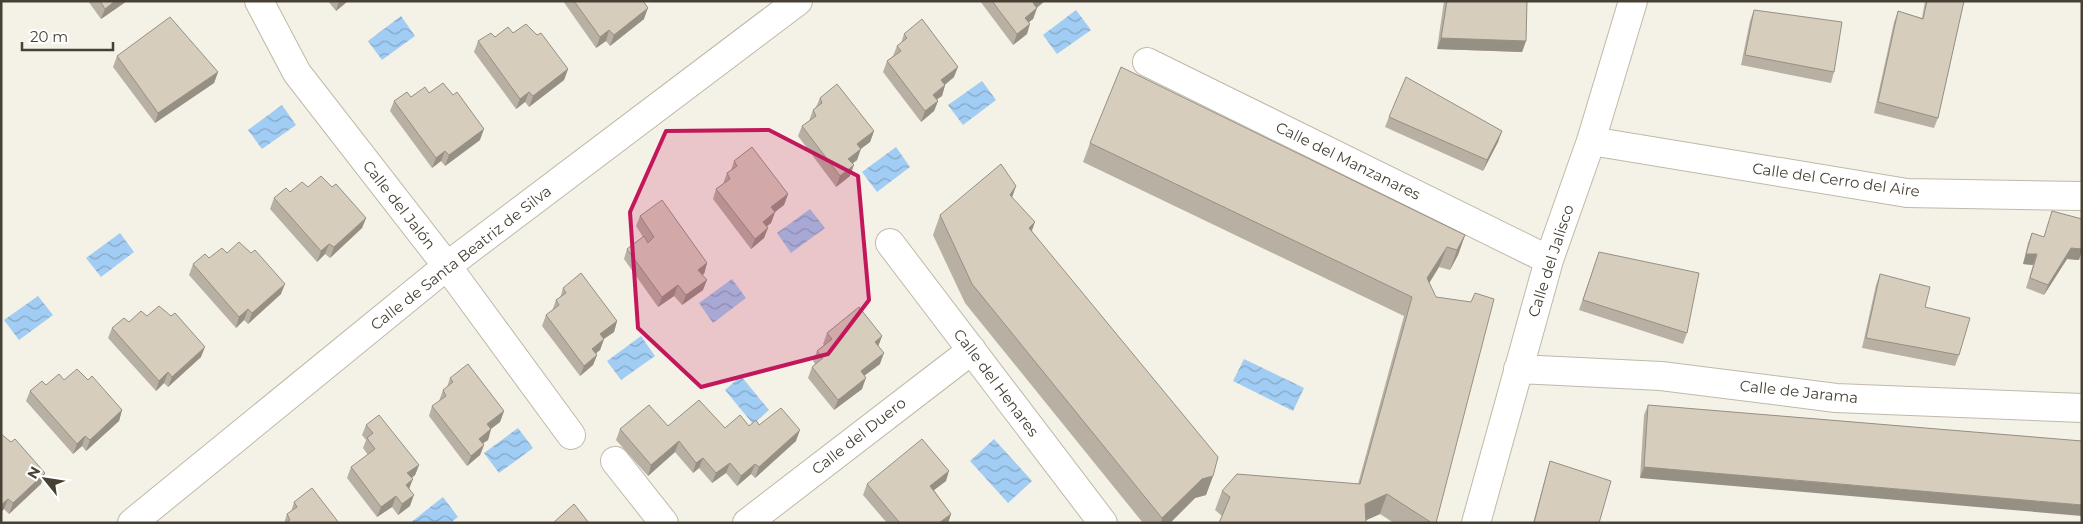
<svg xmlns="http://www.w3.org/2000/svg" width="2083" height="524" viewBox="0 0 2083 524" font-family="Montserrat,sans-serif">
  <defs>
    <pattern id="water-waves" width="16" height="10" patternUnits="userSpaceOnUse" patternTransform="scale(1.25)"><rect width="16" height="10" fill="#a1ccf3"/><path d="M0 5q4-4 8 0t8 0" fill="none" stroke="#85a7c6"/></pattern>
  </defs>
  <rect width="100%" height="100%" fill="#f4f1e7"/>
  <path fill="url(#water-waves)" d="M1076,10L1091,30L1057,54L1043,35Z
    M401,16L415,36L382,60L368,41Z
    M982,81L996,100L963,125L948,105Z
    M282,105L296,125L262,149L248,130Z
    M896,147L910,167L877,192L862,172Z
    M810,209L825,228L791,253L777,233Z
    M120,233L134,252L101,277L86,258Z
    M732,279L746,298L713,323L699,303Z
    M38,296L53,315L19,340L4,320Z
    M641,336L655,356L621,380L607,361Z
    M1244,359L1304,388L1293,411L1233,381Z
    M741,376L769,410L753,424L725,390Z
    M518,428L533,448L499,473L484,453Z
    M994,439L1032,481L1008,503L970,461Z
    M443,497L458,517L450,523H410Z"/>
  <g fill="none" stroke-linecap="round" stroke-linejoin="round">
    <defs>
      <path id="minor" d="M259,1L297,73L447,266L571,435
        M1147,62L1549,260
        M1591,141L1907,193L2082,196
        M890,243L1103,523
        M1518,369L1661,376L1836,398L2082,408
        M615,461L664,523
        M132,523L447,266L798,1
        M747,523L972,350
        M1476,523L1549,260L1591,141L1633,1"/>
    </defs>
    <use href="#minor" stroke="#c0b9a9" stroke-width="30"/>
    <use href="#minor" stroke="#fff" stroke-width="28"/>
  </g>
  <path fill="#b8b0a2" d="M88,1H127L101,19Z
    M328,1H348L336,11Z
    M563,1H643L644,19L610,46L606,41L596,48Z
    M980,1H1045L1037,8L1033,19L1029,22L1027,34L1013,45Z
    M1444,1H1527L1526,41L1522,52L1437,49Z
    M1925,1H1964L1938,118L1934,128L1874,113L1894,22L1898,11L1922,18Z
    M1754,10L1834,72L1831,83L1741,65L1750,21Z
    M513,33L568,69L564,80L529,107L525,102L516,109L474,52L478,41Z
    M904,34L954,77L945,85L942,96L937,99L938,101L934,111L921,122L883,72L887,61L893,56L897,46L901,43Z
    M117,56L218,72L214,83L155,123L113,67Z
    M429,93L480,140L445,166L441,161L432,168L390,111L394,101Z
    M820,98L874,131L870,142L860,149L857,160L852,164L850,176L836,187L798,136L802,126L809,121L813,110L816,107Z
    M1389,117L1502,131L1498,142L1483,171L1385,127Z
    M1090,143L1465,235L1458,255L1450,270L1439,267L1429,283L1436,523H1394L1380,514L1366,520L1222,516L1215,510L1222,491L1358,484L1404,316L1083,162Z
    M734,161L788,194L784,205L775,212L771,223L767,226L764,238L751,249L713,199L716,189L723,184L727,173L731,170Z
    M1016,186L1012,197L1032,231L1213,476L1206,495L1195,498L1170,523H1143L965,303L933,235L940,215Z
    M308,187L366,218L362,228L330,258L325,254L317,262L270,209L274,198Z
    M2052,211L2082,219V251L2079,260L2067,259L2044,295L2026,288L2033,265L2023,264L2028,243L2032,233L2044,237Z
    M640,216L707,263L704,274H702L703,290L682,305L674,296L658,307L624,259L627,249L643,237L636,226Z
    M227,253L281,294L248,324L244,320L236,328L189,275L193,264Z
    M1595,263L1687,333L1683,344L1579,310Z
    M1880,274L1959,355L1955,366L1862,348L1876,285Z
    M563,288L617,321L614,332L604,339L600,350L596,353L597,355L593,365L580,376L542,326L546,315L552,311L556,300L560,298Z
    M147,316L201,357L168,387L164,383L156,391L108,338L112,328Z
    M827,333L882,336L878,346L880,364L864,376L862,389L834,410L808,378L812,367L815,364L813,361L817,351L824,345L823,344Z
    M450,378L504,411L500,422L491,429L488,440L483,443L484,445L480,455L467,466L429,416L432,406L439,401L443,390L447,387Z
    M64,380H88L122,410L119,421L86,451L82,446L73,454L26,401L30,391Z
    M1648,405L2082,441L1640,478L1644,415Z
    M366,425L419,465L415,475L412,478L409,489L410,506L398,515L392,507L377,517L347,478L351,467L368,455L363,448L366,440L362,435Z
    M759,425L796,441L755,478L751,474L737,486L726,473L712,483L699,468L693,473L675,452L648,476L616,440L620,429L668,426L725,428Z
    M1,434L41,484L9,514L4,509L1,512Z
    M1550,461L1599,523H1533L1547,471Z
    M946,481L934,490L951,514L948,523H887L863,495L867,484Z
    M294,502L339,523H284L287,514L291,512Z"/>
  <path fill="#969084" d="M115,1H127L101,19L105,9Z
    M339,1H348L336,11Z
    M1035,1H1045L1029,13L1033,3Z
    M648,8L644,19L610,46L614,35Z
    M1037,8L1033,19L1021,28L1025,18Z
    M1030,24L1027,34L1013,45L1017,34Z
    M609,30L606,41L596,48L600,37Z
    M1441,38L1526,41L1522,52L1437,49Z
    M958,67L954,77L938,90L941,80Z
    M568,69L564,80L529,107L533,96Z
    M218,72L214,83L155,123L158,113Z
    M945,85L942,96L929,105L933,95Z
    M529,92L525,102L516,109L520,99Z
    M938,101L934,111L921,122L925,111Z
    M484,129L480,140L445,166L449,155Z
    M874,131L870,142L853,155L857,144Z
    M1502,131L1498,142L1483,171L1487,160Z
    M861,149L857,160L845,169L848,159Z
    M445,151L441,161L432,168L436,158Z
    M854,165L850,176L836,187L840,176Z
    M1016,186L1009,206L1010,195Z
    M788,194L784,205L767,218L771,207Z
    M775,212L771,223L759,233L763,222Z
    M366,218L362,228L330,258L334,247Z
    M1035,222L1028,242L1029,228Z
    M768,228L764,238L751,249L755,239Z
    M1465,235L1458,255L1450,270L1457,250Z
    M329,244L325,254L317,262L321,251Z
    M1447,247L1439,267L1420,298L1427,278Z
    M2071,248L2082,249L2079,260L2067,259L2044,295L2048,285Z
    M2026,254H2037L2033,265L2023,264Z
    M707,263L704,274L694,280L698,270Z
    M707,280L703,290L682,305L686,295Z
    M285,284L281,294L248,324L252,313Z
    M678,285L674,296L658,307L662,297Z
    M248,309L244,320L236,328L239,317Z
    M617,321L614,332L596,344L600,334Z
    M882,336L878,347L875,342Z
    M604,339L600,350L588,360L592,349Z
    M205,347L201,357L168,387L172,377Z
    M884,353L880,364L857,381L861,371Z
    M597,355L593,365L580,376L584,366Z
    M168,372L164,383L156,391L159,381Z
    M866,378L862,389L834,410L838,400Z
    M122,410L119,421L86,451L90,440Z
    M504,411L500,422L484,434L487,424Z
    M491,429L488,440L475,449L479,439Z
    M800,430L796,441L755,478L759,467Z
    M85,436L82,446L73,454L77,444Z
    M679,441L675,452L648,476L651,465Z
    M484,445L480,455L467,466L471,456Z
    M703,458L699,468L693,473L696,463Z
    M730,463L726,473L712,483L716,473Z
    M755,464L751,474L737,486L741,476Z
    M419,465L415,475L404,484L407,473Z
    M1644,467L2082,505V516L1640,478Z
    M949,471L946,481L926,496L930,486Z
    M45,473L41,484L9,514L13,503Z
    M1213,476L1206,495L1195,498L1170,523H1161L1162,518L1202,479Z
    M413,479L409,489L406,485Z
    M1387,494L1380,514L1360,523L1365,504Z
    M414,495L410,506L398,515L402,504Z
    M396,496L392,507L377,517L381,507Z
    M8,499L4,509L1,512V505Z
    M951,514L948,523H939Z"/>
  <path fill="#d6cdbc" stroke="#969084" d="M100,1H115L105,9Z
    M574,1H643L648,8L614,35L609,30L600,37Z
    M992,1H1035L1033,3L1037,8L1025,18L1030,24L1017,34Z
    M1447,1H1527L1526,41L1441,38Z
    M1927,1H1964L1938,118L1878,102L1898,11L1923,19Z
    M1754,10L1842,22L1834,72L1745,55Z
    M170,17L218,72L158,113L117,56Z
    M922,19L958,67L941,80L945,85L933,95L938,101L925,111L887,61L901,51L897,46L907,38L904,34Z
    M526,24L537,35L541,33L568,69L533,96L529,92L520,99L478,41L491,33L495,37L508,27L513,33Z
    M1121,67L1465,235L1457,250L1447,247L1427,278L1436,297L1471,302L1475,293L1494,299L1436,523H1432L1387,494L1365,504L1366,523H1219L1230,497L1222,491L1237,474L1360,484L1412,297L1090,143Z
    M1406,77L1502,131L1487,160L1389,117Z
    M443,83L453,95L457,92L484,129L449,155L445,151L436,158L394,101L407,92L411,97L425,87L429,93Z
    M837,84L874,131L857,144L861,149L848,159L854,165L840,176L802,126L816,116L813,110L822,103L820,98Z
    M752,147L788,194L771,207L775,212L763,222L768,228L755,239L716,189L730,179L727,173L737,166L734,161Z
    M1001,164L1016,186L1010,195L1035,222L1029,228L1218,457L1213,476L1202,479L1162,518L972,284L940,215Z
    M321,176L332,187L336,184L366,218L334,247L329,244L321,251L274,198L286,188L290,192L302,182L308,187Z
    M662,200L707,263L698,270L707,280L686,295L678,285L662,297L627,249L644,236L648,243L654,237L640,216Z
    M2052,211L2082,219V249L2071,248L2048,285L2030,278L2037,254H2026L2032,233L2044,237Z
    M239,242L251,253L255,250L285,284L252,313L248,309L239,317L193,264L205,254L209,258L222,248L227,253Z
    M1599,252L1699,273L1687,333L1583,300Z
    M581,273L617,321L600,334L604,339L592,349L597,355L584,366L546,315L559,305L556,300L566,293L563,288Z
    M1880,274L1930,287L1925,307L1970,318L1959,355L1866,338Z
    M159,306L171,316L175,313L205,347L172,377L168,372L159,381L112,328L124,318L129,322L141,311L147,316Z
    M859,307L882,336L875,342L884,353L861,371L866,378L838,400L812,367L823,358L817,351L832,339L827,333Z
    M468,364L504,411L487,424L491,429L479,439L484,445L471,456L432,406L446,396L443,390L453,382L450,378Z
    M77,369L88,380L92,376L122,410L90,440L85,436L77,444L30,391L42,381L46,385L59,374L64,380Z
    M699,400L725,428L740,415L749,426L756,420L759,425L781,408L800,430L759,467L755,464L741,476L730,463L716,473L703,458L696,463L679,441L651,465L620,429L649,405L668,426Z
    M1648,405L2082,441V505L1644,467Z
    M379,415L419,465L407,473L413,479L406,485L414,495L402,504L396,496L381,507L351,467L375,449L367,438L373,433L366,425Z
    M1,434L11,442L15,439L45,473L13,503L8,499L1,505Z
    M922,439L949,471L930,486L951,514L939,523H900L867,484Z
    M1550,461L1611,481L1599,523H1534Z
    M312,488L339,523H286L290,520L287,514L297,507L294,502Z
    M574,504L589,523H553Z"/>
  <path fill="#c2185b" fill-opacity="0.2" stroke="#c2185b" stroke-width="4" stroke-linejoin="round" d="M769,130L858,176L869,300L828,354L701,387L638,328L630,212L666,131Z"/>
  <g text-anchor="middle" stroke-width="4.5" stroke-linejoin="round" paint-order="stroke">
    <g font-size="15" fill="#474135" stroke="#fff">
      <text transform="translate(1348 161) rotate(26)" y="5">Calle del Manzanares</text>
      <text transform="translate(1836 180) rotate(8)" y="5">Calle del Cerro del Aire</text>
      <text transform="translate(399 205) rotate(52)" y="5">Calle del Jalón</text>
      <text transform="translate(461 258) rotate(-38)" y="5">Calle de Santa Beatriz de Silva</text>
      <text transform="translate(1551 261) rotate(-72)" y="5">Calle del Jalisco</text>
      <text transform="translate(996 383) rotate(53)" y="5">Calle del Henares</text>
      <text transform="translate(1799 392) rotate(6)" y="5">Calle de Jarama</text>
      <text transform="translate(859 436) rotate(-38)" y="5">Calle del Duero</text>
    </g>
  </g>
  <rect width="2083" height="524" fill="none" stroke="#474135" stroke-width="5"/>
  <g transform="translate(45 479) rotate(300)" stroke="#ffffff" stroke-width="4" paint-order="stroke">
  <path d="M0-4L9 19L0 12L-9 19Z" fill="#474135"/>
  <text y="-8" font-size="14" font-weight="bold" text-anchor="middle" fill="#474135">N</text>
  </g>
  <path d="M22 42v8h91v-8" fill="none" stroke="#474135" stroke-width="2.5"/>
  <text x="30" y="42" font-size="15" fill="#474135" stroke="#ffffff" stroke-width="4" paint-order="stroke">20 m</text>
</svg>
